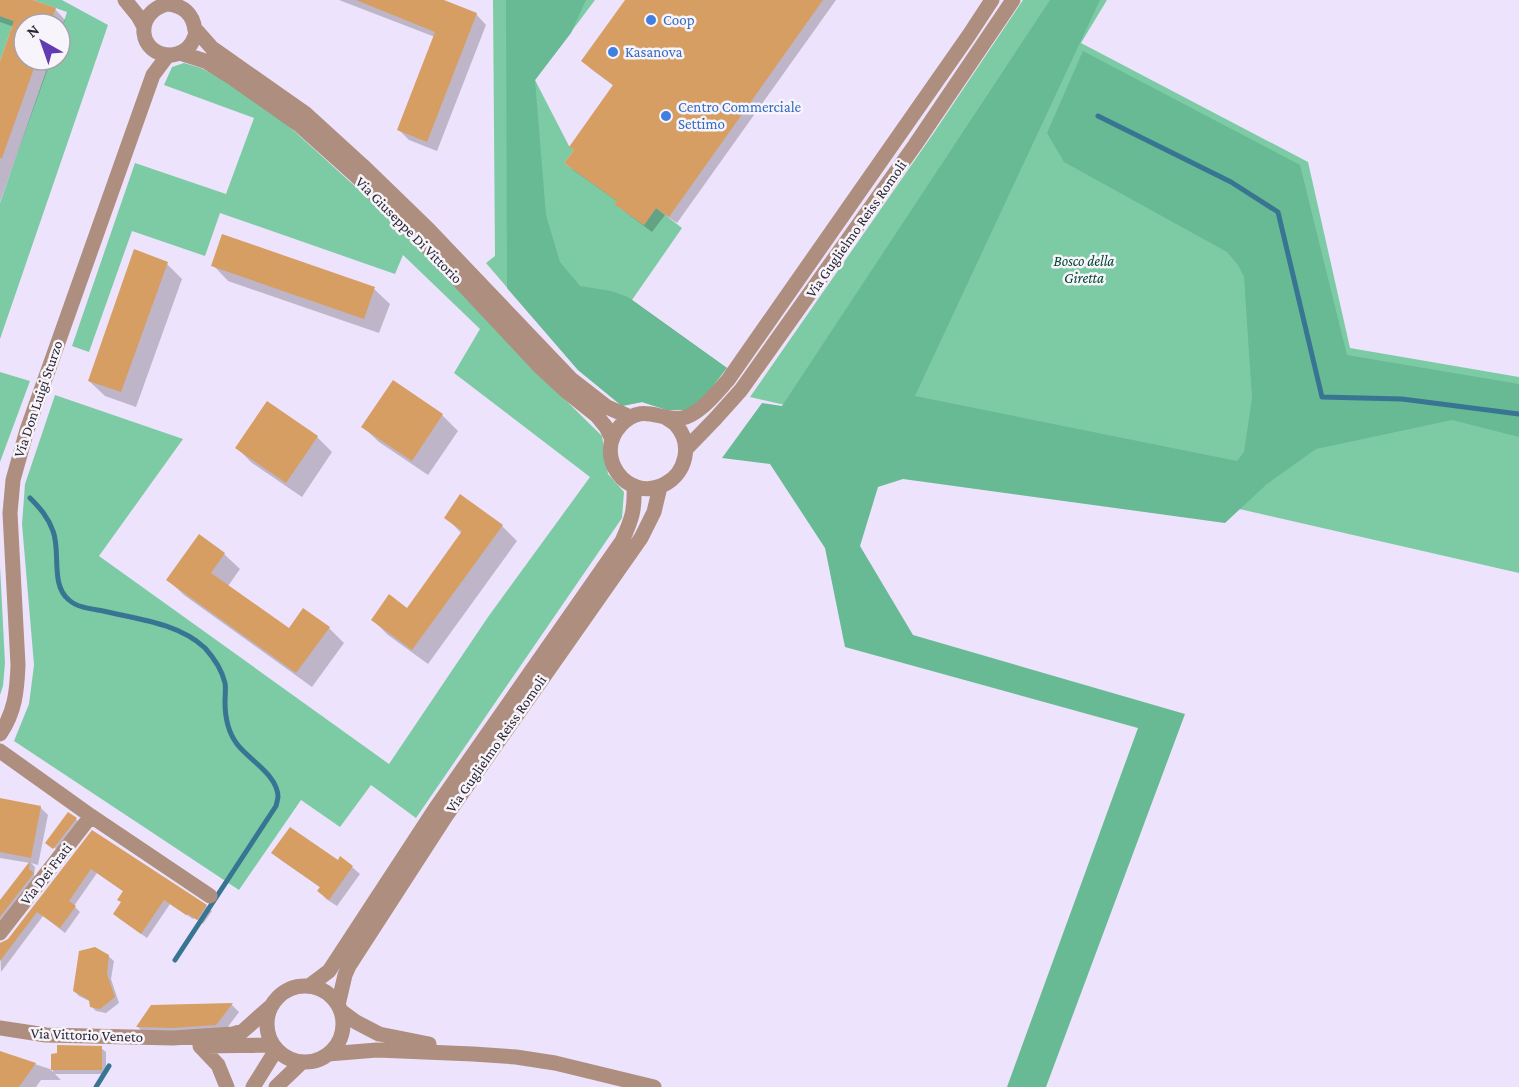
<svg xmlns="http://www.w3.org/2000/svg" width="1519" height="1087" viewBox="0 0 1519 1087" font-family="'Crimson Pro',serif">
  <rect width="100%" height="100%" fill="#eee3fc"/>
  <path fill="#7dcba5" d="M33,0H62L108,25L0,339V203L50,60H60V33L67,12Z
    M493,0H595L535,80L569,146L574,150L564,163L612,197L626,187L615,204L644,225L656,208L682,228L632,300L727,368L667,410L642,402L622,406L578,370L486,263L495,256Z
    M1023,0H1107L1081,43L1308,162L1350,348L1519,377V573L750,397L933,134Z
    M0,16L14,21L0,61Z
    M184,63L201,68L228,82L282,120L391,219L535,370L602,436L608,474L624,492L622,518L416,818L371,785L340,827L301,800L239,890L14,741L29,704L34,665L22,524L25,484L55,395L183,439L99,556L389,764L488,617L590,477L454,373L480,329L403,255L395,274L220,213L205,256L132,231L89,352L72,346L135,163L226,194L254,118L164,85L172,67Z
    M0,372L30,381L0,462Z
    M0,566L5,663L3,686L0,695Z"/>
  <path fill="#67ba93" d="M506,0H586L571,33L535,80L546,215L560,262L580,286L611,291L628,297L727,368L702,400L686,410H667L642,402L622,406L578,370L507,288Z
    M1050,0H1100L915,396L1237,461L1244,452L1252,398L1244,277L1238,265L1227,252L1064,162L1047,133L1083,51L1300,165L1347,355L1519,384V437L1452,420L1316,449L1267,484L1225,523L903,479L878,487L860,546L913,635L1185,714L1046,1087H1007L1138,728L845,647L825,548L770,464L722,458L762,403L782,406Z"/>
  <path fill="#0003" d="M0,0H29L55,9L65,20L60,34V24H24V60H51L0,202V67L14,27L0,22Z
    M339,0H439L476,14L486,25L437,151L409,140L399,130L435,37Z
    M627,0H836L677,223L665,215L652,232L624,211L616,204L618,202L573,170L566,162L575,150L614,86L591,69L583,61Z
    M167,264L182,279L136,407L105,396L89,381Z
    M213,265L374,289L390,304L379,333L228,281Z
    M394,382L442,415L458,431L428,475L379,442L363,427Z
    M317,437L332,452L302,497L252,463L237,448Z
    M446,517L502,526L517,541L428,664L388,635L373,620L408,610L462,534Z
    M200,536L224,554L240,569L228,586L289,630L329,628L344,643L312,687L184,595L168,580Z
    M0,800L40,807L48,815L38,865L31,863L35,867L34,875L38,880L0,929V903L30,863L0,858Z
    M69,814L78,821L56,849L47,842Z
    M92,832L206,906L212,911L203,924L195,918L193,919L170,904L147,938L120,919L115,914L122,903L124,892L97,873L74,906L80,912L65,933L43,916L1,972L0,943L9,940Z
    M273,853L338,863L352,867L360,874L337,906L326,899L319,891L321,888L281,860Z
    M108,956L114,961L111,979L119,1003L106,1013L96,1011L91,1006V1002L79,996L74,991Z
    M232,1005L239,1012L224,1032L145,1034L138,1027L152,1006Z
    M101,1048L106,1052V1074H55L61,1080H41L36,1087H0V1060L4,1054L50,1069L53,1072V1055Z"/>
  <g fill="none" stroke-linecap="round" stroke-linejoin="round">
    <path stroke="#387593" stroke-width="5" d="M1098,116L1231,182L1278,212L1322,397L1402,399L1519,414
      M30,498C40,508 48,517 53,531C61,551 50,585 69,600C78,608 92,609 103,611C137,619 178,623 205,648C214,658 222,670 225,683C226,689 225,696 225,702C225,717 228,732 237,744C249,760 278,775 278,797C278,798 276,806 276,806L175,960
      M96,1087L109,1066"/>
  </g>
  <path fill="#d69e63" d="M0,0H33L56,8L50,24H24V60H37L2,158H0V61L14,21L0,16Z
    M356,0H444L477,13L427,142L397,130L435,32Z
    M625,0H823L669,217L656,208L644,225L614,204L617,201L564,163L574,150L569,147L613,85L581,61Z
    M222,234L375,287L364,319L211,266Z
    M134,249L168,262L121,392L88,381Z
    M393,380L443,414L412,461L361,427Z
    M267,401L318,436L286,483L235,448Z
    M460,494L503,525L412,650L371,620L389,594L407,608L462,531L444,518Z
    M199,534L225,553L211,573L289,628L303,608L330,627L296,673L166,580Z
    M0,798L41,806L31,858L0,852Z
    M68,812L77,818L53,849L45,843Z
    M290,827L338,860L340,856L353,866L329,900L317,891L320,887L271,853Z
    M92,830L207,905L197,920L188,914L186,915L164,900L141,934L113,914L121,902L117,900L123,891L91,869L69,901L76,906L60,928L37,912L0,961V943L8,939Z
    M30,861L29,869L34,873L0,917V900Z
    M95,947L109,955L107,974L115,997L100,1009L90,1007L89,1000L73,991L79,951Z
    M233,1003L216,1025L173,1028L136,1027L151,1005Z
    M57,1045L102,1046V1070H51V1054L57,1053Z
    M0,1051L36,1063L19,1087H0Z"/>
  <g fill="none" stroke-linecap="round" stroke-linejoin="round">
    <path stroke="#ae8e7e" stroke-width="15" d="M125,0L138,16L144,27
      M167,4C183,5 193,14 195,30L197,31C195,35 194,40 191,44C187,50 179,54 172,55C138,56 133,13 167,4Z
      M197,31L212,48L306,114L363,166L429,230L571,379L607,407L630,417
      M180,53L205,61L234,79L298,124L355,175L420,239L540,367L567,392L597,416L606,427L612,439
      M665,417C669,420 673,422 676,425C693,444 686,473 665,484C627,504 592,455 621,425C642,402 659,421 682,418C699,415 716,393 728,380L969,35L992,0
      M686,449L715,419L741,390L915,145L1013,0
      M0,734C15,712 17,691 18,665L10,513L13,480L27,430L153,75L168,55
      M0,751L91,816L210,896
      M0,933L91,816
      M267 1024a38 38 0 1 1 76 0a38 38 0 1 1-76 0Z
      M309,986L329,971L435,809L622,541C632,519 635,510 634,486
      M338,1005L345,975L349,966L446,816L641,538L654,512L660,487
      M341,1011L356,1022L379,1034L429,1044
      M0,1028L46,1035L173,1038L233,1034L243,1031L271,1006
      M200,1046L218,1065L227,1087
      M202,1046L272,1045
      M328,1054L377,1050L473,1054L516,1057L555,1063L654,1087
      M253,1087L276,1050
      M276,1087L302,1062"/>
  </g>
  <g fill="#3f7fe0" stroke="#f7f5fb" stroke-width="2">
    <circle cx="651" cy="20" r="6"/>
    <circle cx="613" cy="52" r="6"/>
    <circle cx="666" cy="116" r="6"/>
  </g>
  <g text-anchor="middle" stroke-width="5" stroke-linejoin="round" paint-order="stroke">
    <g font-size="15" fill="#366cbe" stroke="#f7f5fb" text-anchor="start">
      <text x="663" y="25">Coop</text>
      <text x="625" y="57">Kasanova</text>
      <text x="678" y="112">Centro Commerciale<tspan x="678" dy="17">Settimo</tspan></text>
    </g>
    <g font-size="15" fill="#2d2733" stroke="#f7f5fb">
      <text transform="translate(856 229) rotate(-55)" y="5">Via Guglielmo Reiss Romoli</text>
      <text transform="translate(409 230) rotate(45)" y="5">Via Giuseppe Di Vittorio</text>
      <text transform="translate(38 399) rotate(-71)" y="5">Via Don Luigi Sturzo</text>
      <text transform="translate(496 744) rotate(-55)" y="5">Via Guglielmo Reiss Romoli</text>
      <text transform="translate(46 874) rotate(-52)" y="5">Via Dei Frati</text>
      <text transform="translate(87 1035) rotate(2)" y="5">Via Vittorio Veneto</text>
    </g>
    <g font-size="15" font-style="italic" fill="#00482f" stroke="#f7f5fb">
      <text x="1084" y="266">Bosco della<tspan x="1084" dy="17">Giretta</tspan></text>
    </g>
  </g>
  <g transform="translate(42 42) rotate(320)"><circle r="28" fill="#f7f5fb" stroke="#a6a3ab" stroke-width="1.5"/>
  <path d="M0-4.5L10 22L0 15L-10 22Z" fill="#623bb3"/>
  <text y="-9" font-size="16" font-weight="bold" text-anchor="middle" fill="#2d2733">N</text>
  </g>
</svg>
